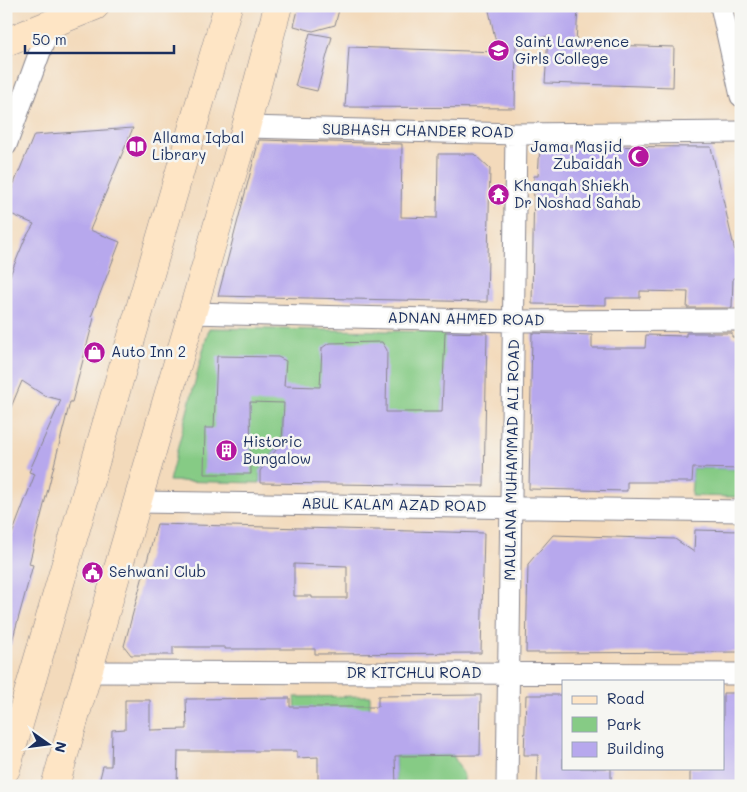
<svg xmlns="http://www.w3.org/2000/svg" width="747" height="792" viewBox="0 0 747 792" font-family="Mali,sans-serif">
  <rect width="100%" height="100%" fill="#f6f6f2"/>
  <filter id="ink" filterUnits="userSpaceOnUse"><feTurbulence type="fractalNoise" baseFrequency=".02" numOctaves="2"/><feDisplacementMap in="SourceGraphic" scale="10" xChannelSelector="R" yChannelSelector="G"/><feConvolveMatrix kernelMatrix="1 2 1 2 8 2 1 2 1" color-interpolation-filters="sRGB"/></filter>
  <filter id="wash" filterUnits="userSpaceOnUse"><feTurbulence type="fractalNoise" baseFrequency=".0096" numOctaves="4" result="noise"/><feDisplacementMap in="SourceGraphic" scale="20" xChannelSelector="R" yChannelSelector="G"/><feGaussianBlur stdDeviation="1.12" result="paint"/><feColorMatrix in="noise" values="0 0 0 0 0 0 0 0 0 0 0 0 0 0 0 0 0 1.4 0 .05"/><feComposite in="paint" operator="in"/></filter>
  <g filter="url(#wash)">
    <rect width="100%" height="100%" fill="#f3dabb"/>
    <path fill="#86cb85" stroke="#507d72" d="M209,328L446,332L442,413L355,412L348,419H283L282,442L260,471V483L169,481Z
      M693,468L741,469V497L691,496Z
      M370,696V707L296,715L295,697Z
      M453,755L464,776V786H396L395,756Z"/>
    <g id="blocks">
      <path fill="#b7a8ed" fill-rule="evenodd" d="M299,6H340L335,25L313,31L294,26Z
        M488,6H578L576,44L674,47L673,87L545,83L548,36L516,44L515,108L345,107L349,47L498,52Z
        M310,33L332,37L317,91L295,86Z
        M133,128L90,230L120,242L91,317L94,318L72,402H70L29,564L33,565L11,645L6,644V550L35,474L29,472L61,400L45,396L22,381L6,419V285L25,239L34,224L6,212V203L34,135Z
        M259,140L402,144L401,217L437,218L438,154H474L490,169L487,302L218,296Z
        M540,146L711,147L737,260L736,278H733L732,308H687L688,292L640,291V298H606V305L532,304L534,176H538Z
        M445,332L487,333L484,486L260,483V471L282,442L284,403L250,402L251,474H204L205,428H214L217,356L278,357L286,361L284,386L320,387L322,348L329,343L382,342L387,350L386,412H442Z
        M532,333L592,335V348H645L646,335L686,336V333H732V337H741V469L693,468L692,482H627V491L529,489Z
        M157,524L484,533L481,653L315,654V649H225V647H173V655H131L124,646ZM294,564L347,566V598H312V596H294Z
        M695,530L741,531V652L526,653L528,564L553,535L675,539L694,552Z
        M723,693H741V786H690V768H723Z
        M481,695L480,755L395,756L396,786H318V757L297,758V751H178L177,786H98L103,766H111L112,730L125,729V700H150V730L187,729L186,699L290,698V707H378V696Z
        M526,695H563V768H611V786H537L538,755H524Z"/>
    </g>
  </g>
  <g filter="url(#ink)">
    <use href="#blocks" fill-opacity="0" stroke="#87848c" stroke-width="1"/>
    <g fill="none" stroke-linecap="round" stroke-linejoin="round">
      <defs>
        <path id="street" d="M721,6L741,96
          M246,127L516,134L741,132
          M6,145L50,24
          M192,313L513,321L741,320
          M137,502L741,511
          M88,672L741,674
          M507,786L516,134"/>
        <path id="secondary" d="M6,42L95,6
          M6,769L228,6
          M55,786L246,127L278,6"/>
      </defs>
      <use href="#street" stroke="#87848c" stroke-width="23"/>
      <use href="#secondary" stroke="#87848c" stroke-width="29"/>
      <use href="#street" stroke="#fff" stroke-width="21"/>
      <use href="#secondary" stroke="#fee5c5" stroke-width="28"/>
    </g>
  </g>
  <defs>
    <symbol id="university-disc" viewBox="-11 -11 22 22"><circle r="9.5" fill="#b5179e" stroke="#f6f6f2"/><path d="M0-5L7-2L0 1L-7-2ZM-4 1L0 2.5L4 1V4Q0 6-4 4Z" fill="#fff"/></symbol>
    <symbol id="library-disc" viewBox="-11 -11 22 22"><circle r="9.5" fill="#b5179e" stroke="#f6f6f2"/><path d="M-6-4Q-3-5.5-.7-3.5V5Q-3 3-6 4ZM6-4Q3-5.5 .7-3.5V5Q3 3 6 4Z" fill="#fff"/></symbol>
    <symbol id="mosque-disc" viewBox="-11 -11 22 22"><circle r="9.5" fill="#b5179e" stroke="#f6f6f2"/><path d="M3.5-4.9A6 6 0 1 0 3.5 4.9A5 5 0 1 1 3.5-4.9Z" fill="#fff"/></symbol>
    <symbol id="temple-disc" viewBox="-11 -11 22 22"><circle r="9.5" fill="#b5179e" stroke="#f6f6f2"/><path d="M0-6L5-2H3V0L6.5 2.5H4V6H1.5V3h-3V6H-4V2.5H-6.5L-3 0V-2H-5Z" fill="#fff"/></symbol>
    <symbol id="shop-disc" viewBox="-11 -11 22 22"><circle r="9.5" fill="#b5179e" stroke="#f6f6f2"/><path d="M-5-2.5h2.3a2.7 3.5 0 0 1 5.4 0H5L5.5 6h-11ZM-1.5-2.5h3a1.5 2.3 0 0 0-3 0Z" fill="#fff"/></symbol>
    <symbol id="building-disc" viewBox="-11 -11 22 22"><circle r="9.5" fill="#b5179e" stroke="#f6f6f2"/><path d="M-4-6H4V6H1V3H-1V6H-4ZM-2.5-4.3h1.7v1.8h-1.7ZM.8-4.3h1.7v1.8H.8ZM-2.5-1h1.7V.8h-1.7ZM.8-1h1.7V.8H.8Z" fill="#fff"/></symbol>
    <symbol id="civic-disc" viewBox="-11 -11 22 22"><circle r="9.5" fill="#b5179e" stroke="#f6f6f2"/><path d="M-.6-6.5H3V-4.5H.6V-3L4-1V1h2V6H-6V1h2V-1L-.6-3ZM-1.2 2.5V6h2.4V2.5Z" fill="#fff"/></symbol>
  </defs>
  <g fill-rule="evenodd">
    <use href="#university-disc" x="486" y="38" width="25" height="25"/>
    <use href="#library-disc" x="124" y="134" width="25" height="25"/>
    <use href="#mosque-disc" x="626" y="144" width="25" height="25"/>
    <use href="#temple-disc" x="486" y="182" width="25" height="25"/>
    <use href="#shop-disc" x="82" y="340" width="25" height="25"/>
    <use href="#building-disc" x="214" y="438" width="25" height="25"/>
    <use href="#civic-disc" x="80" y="560" width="25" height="25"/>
  </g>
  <g text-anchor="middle" stroke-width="5" stroke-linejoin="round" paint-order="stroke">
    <g font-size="15" fill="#1b2f5e" stroke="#f6f6f2" text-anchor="start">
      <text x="515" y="47">Saint Lawrence<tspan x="515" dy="17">Girls College</tspan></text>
      <text x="152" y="143">Allama Iqbal<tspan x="152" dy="17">Library</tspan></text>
      <text x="622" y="152" text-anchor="end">Jama Masjid<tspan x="622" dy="17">Zubaidah</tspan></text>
      <text x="514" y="191">Khanqah Shiekh<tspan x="514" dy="17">Dr Noshad Sahab</tspan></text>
      <text x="111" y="357">Auto Inn 2</text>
      <text x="243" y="447">Historic<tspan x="243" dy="17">Bungalow</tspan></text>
      <text x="109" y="577">Sehwani Club</text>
    </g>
    <g font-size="15" fill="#1b2f5e" stroke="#f6f6f2">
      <text transform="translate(418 131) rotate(1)" y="5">SUBHASH CHANDER ROAD</text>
      <text transform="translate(466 319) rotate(1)" y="5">ADNAN AHMED ROAD</text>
      <text transform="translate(512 460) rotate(-89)" y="5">MAULANA MUHAMMAD ALI ROAD</text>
      <text transform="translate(394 505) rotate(1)" y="5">ABUL KALAM AZAD ROAD</text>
      <text x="414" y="678">DR KITCHLU ROAD</text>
    </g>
  </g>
  <rect width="747" height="792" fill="none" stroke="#f6f6f2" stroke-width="25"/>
  <rect x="562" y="680" width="162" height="90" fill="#f6f6f2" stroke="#9ea6b7"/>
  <rect x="572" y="696" width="25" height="8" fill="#fee5c5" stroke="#9ea6b7"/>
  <text x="607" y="704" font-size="15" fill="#1b2f5e">Road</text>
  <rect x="572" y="717" width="25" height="15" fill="#86cb85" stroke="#9ea6b7"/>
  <text x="607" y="730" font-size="15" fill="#1b2f5e">Park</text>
  <rect x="572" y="742" width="25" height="15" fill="#b7a8ed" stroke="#9ea6b7"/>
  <text x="607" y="754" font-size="15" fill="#1b2f5e">Building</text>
  <g transform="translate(48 744) rotate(104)" stroke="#f6f6f2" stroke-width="4" paint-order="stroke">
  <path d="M0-4L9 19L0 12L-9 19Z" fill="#1b2f5e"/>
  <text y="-8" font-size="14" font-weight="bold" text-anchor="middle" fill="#1b2f5e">N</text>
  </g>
  <path d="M25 45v8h149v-8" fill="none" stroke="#1b2f5e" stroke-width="2.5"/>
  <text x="32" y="45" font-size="15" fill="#1b2f5e" stroke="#f6f6f2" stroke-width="4" paint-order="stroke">50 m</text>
</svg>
